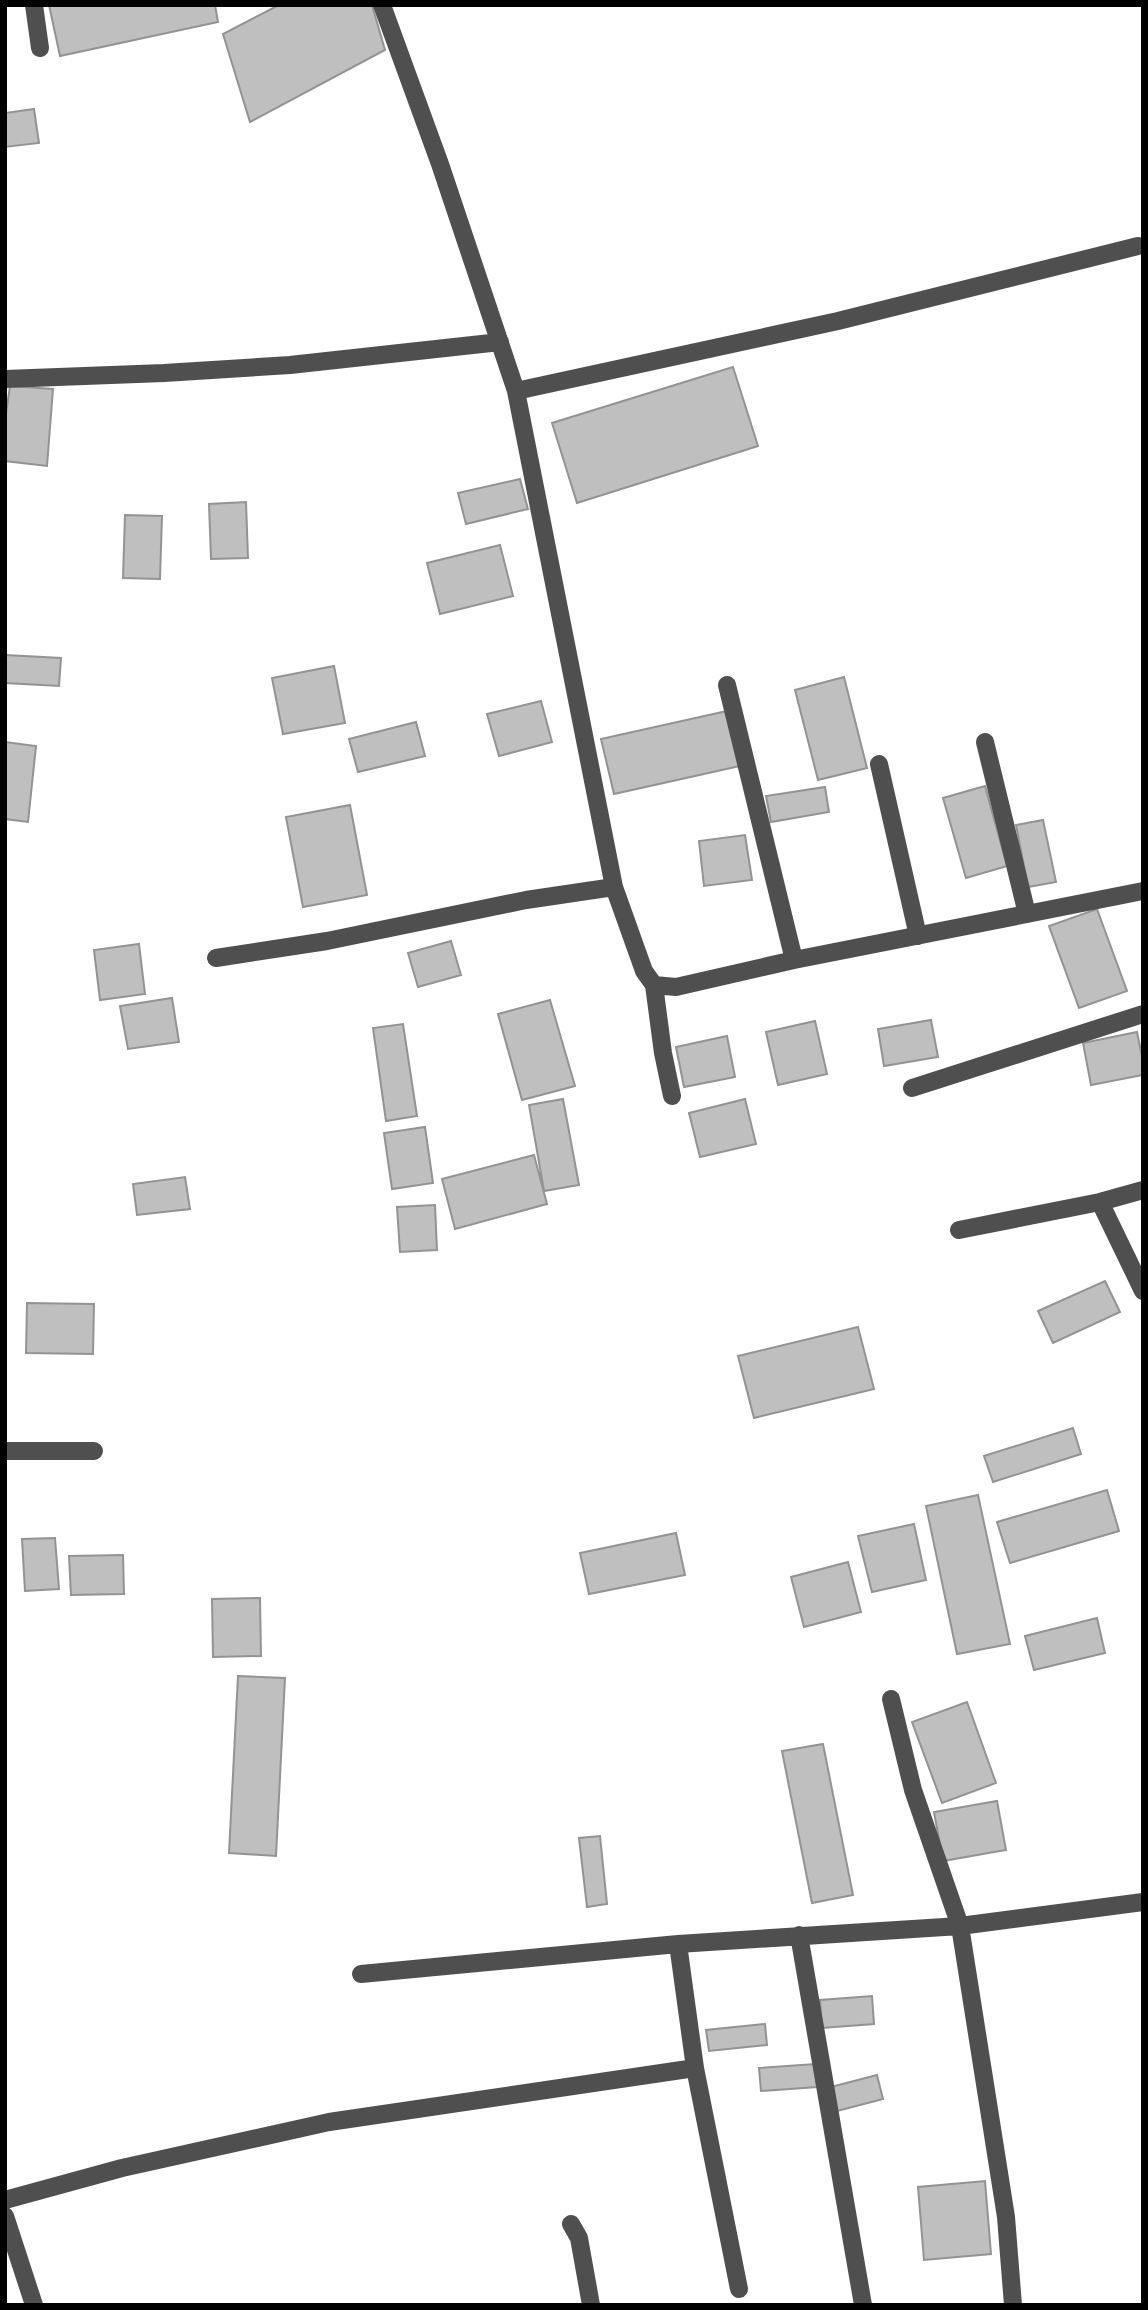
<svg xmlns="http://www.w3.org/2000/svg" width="1148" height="2310" viewBox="0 0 1148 2310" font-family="'Noto Sans',sans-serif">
  <rect width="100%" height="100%" fill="#fff"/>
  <path fill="#bfbfbf" stroke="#939393" stroke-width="2" d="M49,5H215L218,22L60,56Z
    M279,5H372L385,50L250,122L223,34Z
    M34,109L39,143L5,147V113Z
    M733,367L758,446L577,503L552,423Z
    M10,386L53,389L47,466L5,461V420Z
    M520,479L528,509L466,524L458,493Z
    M246,502L248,558L211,559L209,504Z
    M125,515L162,516L160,579L123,578Z
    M500,545L513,596L440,614L427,563Z
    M5,655L61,658L59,686L5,683Z
    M334,666L345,723L283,734L272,678Z
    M844,677L867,768L818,780L795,690Z
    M541,701L552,742L499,756L487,714Z
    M727,711L740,766L614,794L601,739Z
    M416,722L425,756L358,772L349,739Z
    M5,742L36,746L28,822L5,819Z
    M985,786L1007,866L966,878L943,798Z
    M825,787L829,812L771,822L766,796Z
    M350,805L367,895L303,907L286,817Z
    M1043,820L1056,882L1028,887L1016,825Z
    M745,835L752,880L704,886L699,841Z
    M1097,909L1127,991L1079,1008L1049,926Z
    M451,941L461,975L418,987L408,953Z
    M139,944L145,994L100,1000L94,950Z
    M172,998L179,1042L128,1049L120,1006Z
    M550,1000L575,1086L522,1100L498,1014Z
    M931,1020L938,1057L884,1066L878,1029Z
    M815,1021L827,1074L778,1085L766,1032Z
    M403,1024L417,1116L386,1121L373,1028Z
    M1137,1032L1143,1061V1075L1091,1085L1083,1043Z
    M727,1036L735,1077L684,1087L676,1047Z
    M563,1099L579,1185L544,1191L529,1105Z
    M745,1099L756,1144L700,1157L689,1113Z
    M425,1127L433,1183L392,1189L384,1133Z
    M534,1155L547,1204L455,1229L442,1179Z
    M185,1177L190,1209L137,1215L133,1184Z
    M435,1205L437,1250L400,1252L397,1207Z
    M1105,1281L1120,1312L1053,1343L1038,1311Z
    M27,1303L94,1304L93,1354L26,1353Z
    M858,1327L874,1389L754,1418L738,1356Z
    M1073,1428L1081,1454L993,1482L984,1456Z
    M1107,1490L1119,1531L1010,1563L997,1522Z
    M978,1495L1010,1644L957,1654L926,1506Z
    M914,1524L926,1580L872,1592L858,1536Z
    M676,1533L685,1575L589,1594L580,1553Z
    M55,1538L59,1589L25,1591L22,1539Z
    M123,1555L124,1594L71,1595L69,1556Z
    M848,1562L861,1612L804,1627L791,1577Z
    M260,1598L261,1656L213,1657L212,1599Z
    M1097,1618L1105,1653L1034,1670L1025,1636Z
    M238,1676L285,1678L276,1856L229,1853Z
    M967,1702L996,1783L942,1803L912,1722Z
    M823,1744L853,1895L812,1903L782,1751Z
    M997,1801L1006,1850L943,1861L934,1812Z
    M600,1836L607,1904L587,1907L579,1838Z
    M872,1996L874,2024L822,2028L820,2000Z
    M765,2024L767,2045L709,2051L706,2030Z
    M815,2064L817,2087L761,2091L759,2068Z
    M877,2075L883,2099L837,2111L831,2087Z
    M985,2181L991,2254L924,2260L918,2187Z"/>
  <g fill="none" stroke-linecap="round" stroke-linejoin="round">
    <path stroke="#4f4f4f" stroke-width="18" d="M34,5L40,48
      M382,5L440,164L516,391L614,887L644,971L654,985L676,987L794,960L1143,891
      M5,379L164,373L290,365L500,342
      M516,391L838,321L1138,246
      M727,685L794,960
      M985,742L1027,914
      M879,764L918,936
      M216,958L327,941L526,900L614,887
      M654,985L663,1053L672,1096
      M912,1088L1143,1014
      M1100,1202L1143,1291
      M959,1230L1100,1202L1143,1190
      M5,1451H94
      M891,1699L913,1790L960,1926L1006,2217L1013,2305
      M799,1935L863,2305
      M678,1944L695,2068L739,2289
      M361,1974L678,1944L960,1926L1143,1902
      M5,2200L122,2168L329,2122L695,2068
      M5,2216L34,2305
      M571,2224L579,2238L591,2305"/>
  </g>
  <rect width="1148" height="2310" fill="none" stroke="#000000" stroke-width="14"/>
</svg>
